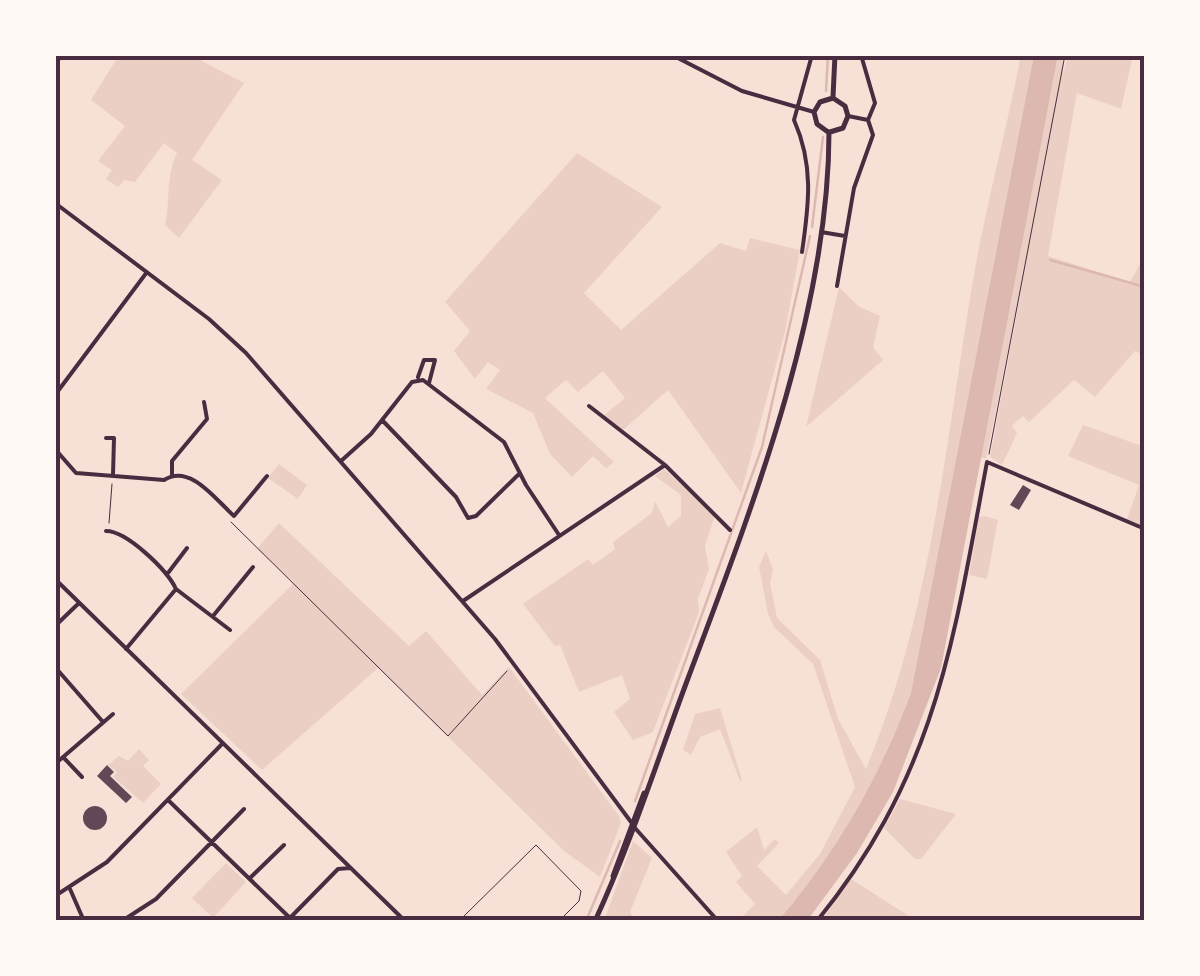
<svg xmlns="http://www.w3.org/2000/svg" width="1200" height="976" viewBox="0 0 1200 976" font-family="Arial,sans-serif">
  <rect width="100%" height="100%" fill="#f7e1d7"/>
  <path fill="#ebcfc5" d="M119,55H190L244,83L192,160L222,180L179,238L165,225C171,199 165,178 177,153L164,143L135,182L124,180L118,187L106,179L112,170L98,161L125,126L91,100Z
    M1021,55H1034L911,693C879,778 837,852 778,921H738L755,904L736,882L742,876L726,852L757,827L764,850L775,839L779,843L757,866L786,895L820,854L855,787L813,664L774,627L768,614L759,567L766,551L773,569L770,583L777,618L820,660L838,719L866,769C930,616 945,448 972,286C985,209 1006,132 1021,55Z
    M1058,55H1063V75L1068,55H1133L1121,109L1077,93L1048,256L1130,282L1145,255V356L1135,351L1095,397L1074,380L1029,422L1023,416L1012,426L1017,433L1002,465L990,457L1027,258L986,459L980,457Z
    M577,153L662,207L584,293L621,330L720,243L746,251L750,238L800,250L785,332L741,493L668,390L623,430L603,416L625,398L603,371L578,392L566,380L545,398L614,462L606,468L593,456L572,477L550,454L533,413L486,389L500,370L488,362L475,379L454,351L470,331L445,302Z
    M839,287L858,306L880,316L873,347L883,360L806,427Z
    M1083,425L1145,447V527L1127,519L1139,485L1068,456Z
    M279,464L307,485L298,499L268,478Z
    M664,469L715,515L705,546L709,569L698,599L699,612L653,732L633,740L614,712L630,699L622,675L579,692L560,645L555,646L523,604L588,559L593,565L615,549L613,542L652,513L655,501L668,527L681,516V495L655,476Z
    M985,516L998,520L987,579L969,575L979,517Z
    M279,523L409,646L426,631L482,695L509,667L619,816L621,823L600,877L564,851L378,668L262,770L181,694L294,583L257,549Z
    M720,708L742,780L740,781L720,729L700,737L691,755L683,750L695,714Z
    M139,749L149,760L143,766L161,784L143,803L113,777L117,772L108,765L119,756L128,761Z
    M900,799L956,814L921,859H915L884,828Z
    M633,841L652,858L630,912L635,921H604Z
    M226,863L246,882L213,918L192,898Z
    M851,879L912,918L910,921H821Z"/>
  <path fill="#dcb8b0" d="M1034,55H1058L941,668L893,792L857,853L807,921H778C837,852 879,778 911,693Z"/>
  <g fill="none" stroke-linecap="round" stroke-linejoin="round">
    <path stroke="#dcb8b0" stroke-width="2.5" d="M826,91L828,55
      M812,227L823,137
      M1050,260L1145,287
      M635,801L762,447L810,236
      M586,921L620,841"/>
  </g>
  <path fill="#644757" d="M1023,485L1031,490L1019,510L1010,505Z
    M107,765L114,772L110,776L132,797L126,803L97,776Z
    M83 818a12 12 0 1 1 24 0a12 12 0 1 1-24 0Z"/>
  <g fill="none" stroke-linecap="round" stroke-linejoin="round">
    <path stroke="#4a2c40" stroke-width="1" d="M989,454L1065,55
      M231,522L448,736L507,671
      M109,523L112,484"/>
    <path stroke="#4a2c40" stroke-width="1" d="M459,921L536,845L581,891L579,901L559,921"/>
    <path stroke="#4a2c40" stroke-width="4" d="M672,55L742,91L814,112
      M861,55L875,103L868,120
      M55,64L62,55
      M55,203L209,319L246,353L495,639L631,822
      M821,232L845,236
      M802,252C809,204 814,165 794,120L812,55
      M837,286L854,188L873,135L868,120L848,116
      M418,377L424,360H435L429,383
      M55,395L147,272
      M589,406L665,465L730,530
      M382,420L456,497L468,518L476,516L520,473
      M106,438H114L113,475
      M55,449L76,473L164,480C190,463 216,500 234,516L267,476
      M341,461L371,434L412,382L423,380L504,442L526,485L559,535
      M172,475V461L207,419L204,402
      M106,531C127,531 167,570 176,589
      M168,573L187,548
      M55,579L405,921
      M463,601L665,465
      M213,616L253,567
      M55,626L79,603
      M126,649L176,589L230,630
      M55,667L103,722
      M63,757L82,777
      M55,764L113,714
      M168,800L290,918
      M635,828L718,921
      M251,877L284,845
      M70,889L84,921
      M55,896L107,862L223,743
      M122,921L156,899L244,809
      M215,921H217
      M287,921L338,869L350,868
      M817,921C937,773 953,642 987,462L1145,529"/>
    <path stroke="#4a2c40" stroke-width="5" d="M833,97L835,55
      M828,132L817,124L814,112L820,102L833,98
      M830,132L843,128L848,116L845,106L833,98
      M613,876L644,793
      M595,921C631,843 657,761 687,681C750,513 829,313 829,132"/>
  </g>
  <rect width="1200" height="976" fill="none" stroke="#fffaf5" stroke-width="115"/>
  <rect x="58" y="58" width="1084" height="860" fill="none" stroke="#4a2c40" stroke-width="4"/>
</svg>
